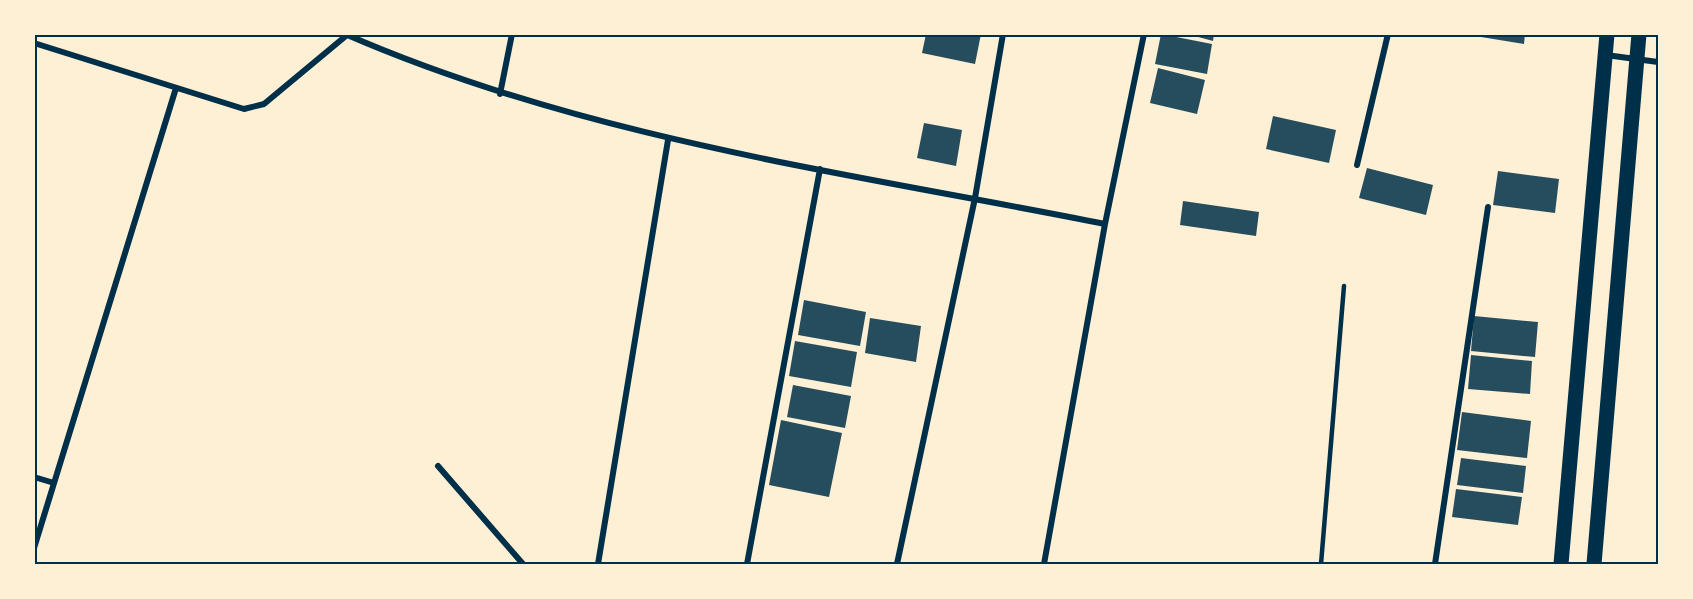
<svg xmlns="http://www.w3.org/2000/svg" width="1693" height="599" viewBox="0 0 1693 599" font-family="'Golos Text',sans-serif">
  <rect width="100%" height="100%" fill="#fdf0d5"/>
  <path fill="#264d5e" d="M926,34H981L975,64L922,53Z
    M1161,34L1212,44L1207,74L1155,64Z
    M1187,34H1214L1213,41Z
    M1482,34H1525L1524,44L1481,37Z
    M1158,68L1205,80L1197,114L1150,103Z
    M1273,116L1336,130L1329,163L1266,149Z
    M924,123L962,130L956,166L917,158Z
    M1367,168L1433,185L1426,215L1359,198Z
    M1498,171L1559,179L1555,213L1493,205Z
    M1183,201L1259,212L1256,236L1180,225Z
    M804,300L866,312L860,346L798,335Z
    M1474,316L1538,322L1535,357L1471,351Z
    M870,318L921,326L916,362L865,353Z
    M795,341L857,352L851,387L789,376Z
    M1471,355L1532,361L1530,394L1468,389Z
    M793,385L851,396L845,428L787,417Z
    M1462,412L1531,421L1527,458L1457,450Z
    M781,420L842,433L829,497L769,485Z
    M1461,458L1526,466L1523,493L1457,485Z
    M1456,489L1522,497L1518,525L1452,517Z"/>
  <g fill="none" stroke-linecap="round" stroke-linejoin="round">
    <path stroke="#003049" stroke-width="4.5" d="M1321,564L1344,286"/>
    <path stroke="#003049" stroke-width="6" d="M345,34C586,139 849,173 1105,224
      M34,43L244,109L264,104L347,35
      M1606,55L1658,62
      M500,94L512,34
      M1357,165L1388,34
      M438,466L523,564
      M34,477L54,483
      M34,548L176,88
      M598,564L668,140
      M747,564L820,169
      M897,564L975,198L1003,34
      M1044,564L1105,224L1144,34
      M1435,564L1488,207"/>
    <path stroke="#003049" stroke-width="15" d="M1561,564L1607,34
      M1594,564L1639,34"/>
  </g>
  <rect width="1693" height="599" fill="none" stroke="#fdf0d5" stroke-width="72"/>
  <rect x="36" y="36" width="1621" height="527" fill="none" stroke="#003049" stroke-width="2"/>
</svg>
